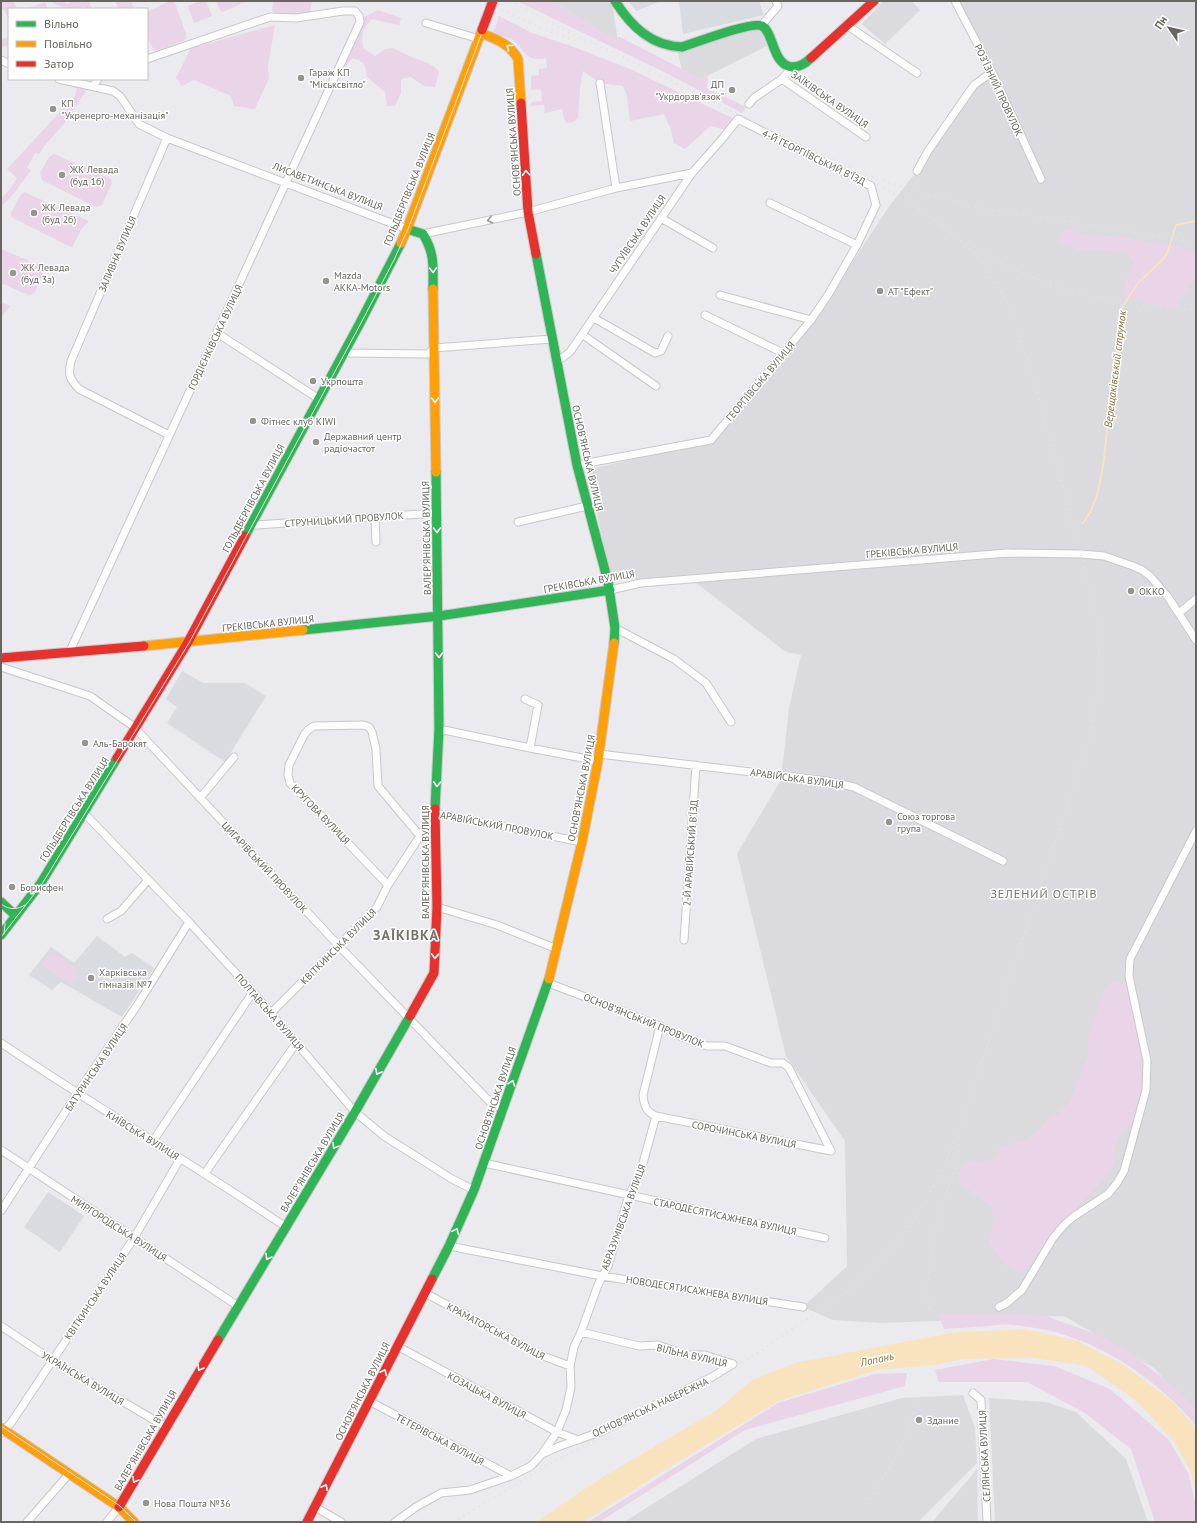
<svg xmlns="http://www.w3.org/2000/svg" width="1197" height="1523" viewBox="0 0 1197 1523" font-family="'PT Sans',sans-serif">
  <rect width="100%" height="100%" fill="#eaeaef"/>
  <path fill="#dadadf" d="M552,1H612L618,42Z
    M883,1H911L920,10L885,44L862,24Z
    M954,1H1196V1415L1154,1368L1064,1316L882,1323L833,1320L803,1307L847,1266L845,1141L786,1056L737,854L781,780L789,708L801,655L786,652L687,576L611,581L588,470L711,440L813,322L888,208L917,171L968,95L992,72Z
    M753,27L761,28L769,45L701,79L682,70L677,50Z
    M963,1395L975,1428L977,1463L918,1522H624L756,1439L902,1398Z
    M989,1398L1046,1402L1076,1412L1126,1459L1148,1522H995Z
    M977,1469L978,1522H932Z"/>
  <path fill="#dadae1" d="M628,1H661L636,11Z
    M679,1H759L764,15L683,34Z
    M182,671L203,683H245L266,696L225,762L167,723L177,707L166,699Z
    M97,936L125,957L132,953L154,968L122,1017L61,982L52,990L29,975L51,947L74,963Z
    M48,1192L84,1216L60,1252L24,1227Z"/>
  <path fill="#e9d5e7" d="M1,1H13L17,9H9V15L7,16L4,9L1,10Z
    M52,1H65L66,4L74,1H89L92,9H86L84,6C72,10 64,9 53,3Z
    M115,1H131L134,9H114L118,7Z
    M169,1H172L175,3L186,34V38L183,41L157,51C145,45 147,24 147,12Z
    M200,1H206L212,16L194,23L188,6Z
    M216,1H249L222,12L220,10Z
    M273,1H312L310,12L302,15L275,13L272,10Z
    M517,1H552L618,42V37H620L701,79L708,76L707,88L746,107L742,113L666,73Z
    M45,2L48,9H26Z
    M378,10L401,18L399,25L372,19C362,29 361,34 363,48L375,56L385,49L393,48L409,56L430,64L439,71L435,87L424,86L411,77L401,79V93L395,106H387L385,92L367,77C365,64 365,62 352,58L345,67L340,65L338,61L356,21Z
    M499,16L532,33L574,47L630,69L734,119L726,130L710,126L685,149L674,143L670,127L664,114L630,121L627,96L623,86L600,83L583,71L580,88L578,118L573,122L567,123L564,119L562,109L545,113L544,105L530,106L532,102L542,101L541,89L531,90V76L539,75V69L547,68L546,58C526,62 527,52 514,41C508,36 500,36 493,34Z
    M275,25L268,66L269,78L255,109L234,106L231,96L194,80L182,86L176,78L191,48Z
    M9,37V44L1,48V40Z
    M76,84L82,87L86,91L64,124L45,145L39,154L35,153L27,168L31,170L15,192L1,207V199L10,189L17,178L7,169L75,96L77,88L70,87Z
    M54,154L111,179L112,183L102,205L96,207L42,180L40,173L49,157Z
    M24,192L89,221L81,230L72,247L67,245L13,218L11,216V213L20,196Z
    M1068,229L1086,235L1113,236L1176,246L1196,251V278L1189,284L1178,307L1159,305L1126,300C1121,288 1129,272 1134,261L1127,254L1115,251L1077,250L1071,246L1060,242L1059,233Z
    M1,249L43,267L44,270L35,292L30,295L26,294L1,283Z
    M1,302L10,306L1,317Z
    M51,951L81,971L72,985L41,965Z
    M1114,982L1124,984L1129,991L1140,1052L1142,1094L1133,1123L1121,1133L1114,1150L1115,1161L1110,1172L1057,1229L1026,1269L1019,1273L1006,1265L989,1243L994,1218L991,1206L959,1183V1172L967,1161L979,1162L995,1159L1001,1146L1023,1141L1036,1133L1049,1118L1058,1114L1069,1102L1088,1057V1039L1105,988Z
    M939,1314L1042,1315L1094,1333L1129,1351L1181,1393L1196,1409V1426C1184,1410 1170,1398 1155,1385C1113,1351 1069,1330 1014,1325C1006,1324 997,1325 989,1326C974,1327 959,1328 944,1329Z
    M993,1359L1054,1366L1110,1389L1169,1440L1188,1473L1195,1502V1522H1155L1131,1449L1085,1413L1027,1382H939L935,1370Z
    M907,1373L905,1386L745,1430L599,1522H588L778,1403L875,1374Z"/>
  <path fill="#f9e3bf" d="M1024,1329L1078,1341L1125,1366L1174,1403L1196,1429V1492L1192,1474L1175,1443L1138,1402L1087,1366L1034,1358L964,1359L934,1365L877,1370L779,1401L663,1471L583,1522H536L601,1478L717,1410L752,1380L795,1363L950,1333Z"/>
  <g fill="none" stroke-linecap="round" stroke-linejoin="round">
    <path stroke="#f9e3bf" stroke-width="2" d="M1083,523L1091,511L1098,492L1103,466L1121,309L1138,283L1159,263L1167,254L1176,225L1196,221"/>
    <defs>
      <path id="street" d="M955,1L992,72L1041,179
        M426,23L479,39
        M762,25L778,6L776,1
        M848,26L917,73
        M1,60L9,64
        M59,79L113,91L120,96L139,124L167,138L407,229
        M782,79L866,137
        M600,83L616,188
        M93,86L98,79
        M749,104L754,98L782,79L791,68
        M167,138L71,361C68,375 69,378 79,389L169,435
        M917,171L928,151L974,85L992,72
        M770,203L857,245
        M661,218L713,248
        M423,234L528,212L616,188L692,173
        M720,295L811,320
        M705,315L783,353
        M594,318L655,353L661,351L668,336
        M217,333L319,399
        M583,335L656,386
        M344,351L348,353L428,354L434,348L552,339
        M556,359L562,358L570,352L692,173L723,138L738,119L871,186L876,205L857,245L828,295L811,320L711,440L577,465
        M375,517L376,542
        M518,522L587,506
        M252,523L256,525L436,513
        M610,590L641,583L1007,553L1081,554L1104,556L1133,566L1142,570L1150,576L1168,597L1196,640
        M1179,613L1196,599
        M615,628L674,659L706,683L731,722
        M69,653L360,22L359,16L355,11H343L296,18L270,17L147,59
        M1,667L90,696L133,726L339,946L490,1102L503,1109
        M525,699L538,705L530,748
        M439,729L530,748L598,761
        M599,754L827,781L854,787L1003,861
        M200,798L234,757
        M84,813L189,922L253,992L355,1112L384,1136L452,1179L474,1190
        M388,885L290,783L288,775L289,765L304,735L308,730L314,726L363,725L369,727L372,732L376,749L378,786L420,836
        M437,907L497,925L557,949
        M107,919L121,911L148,880
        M684,940L696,765
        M548,983L604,1004L660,1026L682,1037L707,1046H725L771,1063H783L788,1067L790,1070L831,1151
        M271,1013L377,907L388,885L435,813L582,842
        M1,1043C95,1106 192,1164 286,1227
        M656,1116L831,1151
        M153,1141L253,992
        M1,1150L238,1306
        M484,1163L825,1238
        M205,1173L297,1042
        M1,1211L77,1094L138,1004L189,922
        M449,1246L602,1276L803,1307
        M425,1293L543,1356L570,1366
        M999,1307L1007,1303L1022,1290L1053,1238L1064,1225L1073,1217L1108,1194L1117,1183L1124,1171L1146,1090L1147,1061L1129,976L1130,959L1196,831
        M1,1326L52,1360L166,1427
        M581,1332L639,1346L658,1345L687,1355H705L733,1364
        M397,1346L557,1432L578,1440
        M973,1393L981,1400L987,1522
        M369,1401L511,1476
        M1,1433L11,1423L134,1238L180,1159
        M542,1454L560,1446L600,1432L712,1377L733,1364
        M315,1507L341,1522
        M27,1522L69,1474
        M107,1522L119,1507
        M395,1522L416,1507L441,1493L470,1490L511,1476L531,1466L542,1454L557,1432L566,1410L571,1387L570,1366L574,1347L581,1332L598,1285L608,1266L629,1195L640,1174L656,1116C646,1112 644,1105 643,1095L660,1026"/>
      <path id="fast" d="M615,1C631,26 651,46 682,47C695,43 752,21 762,26C774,32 772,65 792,67C800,67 806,63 811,58
        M407,229L423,234C435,254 433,266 433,289
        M536,254L577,465L608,582L615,628L614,643
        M245,536L360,323L401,243
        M303,630L439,616L610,590
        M435,809L439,729L436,472
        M1,902L16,916
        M1,935L41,883L117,758
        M432,1279L449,1246L474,1190L549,979
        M218,1340L355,1112L410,1016"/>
      <path id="slow" d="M481,33C496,39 510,44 518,59L521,103
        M401,243L407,229L482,30
        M433,289L436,472
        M144,646L303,630
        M549,979L582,842L598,761L614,643
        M1,1428L119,1507L134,1522"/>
      <path id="jam" d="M811,58L874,1
        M521,103L528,212L536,254
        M1,658L144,646
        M117,758L188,642L245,536
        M410,1016L434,973L437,907L435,809
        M119,1507L218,1340
        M307,1522L432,1279"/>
    </defs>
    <use href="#street" stroke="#c9c8c9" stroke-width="9"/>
    <use href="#fast" stroke="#c9c9ca" stroke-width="11"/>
    <use href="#slow" stroke="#c9c9ca" stroke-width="11"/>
    <use href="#jam" stroke="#c9c9ca" stroke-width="11"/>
    <use href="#street" stroke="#fcfcfd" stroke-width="7"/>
    <use href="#fast" stroke="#30b455" stroke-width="9"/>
    <use href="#slow" stroke="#ff9f0a" stroke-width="9"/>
    <use href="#jam" stroke="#e5322d" stroke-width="9"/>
    <path stroke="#e2e2e1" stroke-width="1" d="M1,904C9,910 17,910 25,905
      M1,909L5,924L4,934
      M1,937L42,884L189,643L361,323L394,260L408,229L494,1
      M1,1426L120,1506L136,1522"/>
    <path stroke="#e2e2e1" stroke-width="2" stroke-dasharray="1 5" stroke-linecap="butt" d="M510,1L568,32L617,54L788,139L869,176L929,195L974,207L1196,242
      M502,10L543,29L576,41
      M867,179L902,198L945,227
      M970,243L1005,266L1068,291L1082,295L1160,307L1196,310
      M929,1309L927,1289L935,1228L956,1164L960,1136
      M866,1504C889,1470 906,1442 915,1402
      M453,1522L553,1462L708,1382L754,1355L850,1290L894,1247L923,1206L944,1167L962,1122L1074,785L1094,720L1099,674V629L1081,554L1030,366L1015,323L1004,297L988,272L976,254L941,224"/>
    <defs>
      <path id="jam-bridge" d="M482,30L493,1"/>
    </defs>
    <use href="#jam-bridge" stroke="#b8bad7" stroke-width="11" stroke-linecap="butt"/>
    <use href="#jam-bridge" stroke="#e5322d" stroke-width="9"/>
  </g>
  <defs><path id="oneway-chevron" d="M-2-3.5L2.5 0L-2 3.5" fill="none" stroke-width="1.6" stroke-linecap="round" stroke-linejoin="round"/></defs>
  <g stroke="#fff">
    <use href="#oneway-chevron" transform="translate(509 47) rotate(-142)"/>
    <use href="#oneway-chevron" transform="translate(526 173) rotate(-94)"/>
    <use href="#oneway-chevron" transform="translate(433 270) rotate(89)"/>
    <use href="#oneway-chevron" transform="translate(435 400) rotate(89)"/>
    <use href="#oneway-chevron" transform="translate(437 530) rotate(89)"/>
    <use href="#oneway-chevron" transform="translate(439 655) rotate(90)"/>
    <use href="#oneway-chevron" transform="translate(437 784) rotate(93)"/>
    <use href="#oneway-chevron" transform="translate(435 956) rotate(92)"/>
    <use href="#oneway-chevron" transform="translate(378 1072) rotate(119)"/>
    <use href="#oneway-chevron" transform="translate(512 1083) rotate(-71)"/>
    <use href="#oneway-chevron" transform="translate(335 1146) rotate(121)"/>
    <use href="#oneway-chevron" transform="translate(456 1231) rotate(-66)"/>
    <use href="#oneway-chevron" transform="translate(268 1257) rotate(121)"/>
    <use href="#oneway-chevron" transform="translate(200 1368) rotate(121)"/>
    <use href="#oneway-chevron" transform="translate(384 1372) rotate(-63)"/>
    <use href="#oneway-chevron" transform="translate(135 1480) rotate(120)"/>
    <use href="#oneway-chevron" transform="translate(325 1487) rotate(-63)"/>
  </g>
  <use stroke="#9c9a96" href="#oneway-chevron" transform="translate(490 220) rotate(168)"/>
  <g fill="#969491" stroke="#fff" stroke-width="1.5">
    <circle cx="301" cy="78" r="4"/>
    <circle cx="732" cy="90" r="4"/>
    <circle cx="53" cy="109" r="4"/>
    <circle cx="62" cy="175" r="4"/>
    <circle cx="34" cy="213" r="4"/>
    <circle cx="13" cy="273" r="4"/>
    <circle cx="326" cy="281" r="4"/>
    <circle cx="880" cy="291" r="4"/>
    <circle cx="313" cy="381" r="4"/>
    <circle cx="253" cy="421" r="4"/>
    <circle cx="316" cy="442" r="4"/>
    <circle cx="1131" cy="591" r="4"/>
    <circle cx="85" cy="743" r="4"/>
    <circle cx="889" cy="822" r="4"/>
    <circle cx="12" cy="887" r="4"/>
    <circle cx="91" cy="978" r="4"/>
    <circle cx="919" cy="1420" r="4"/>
    <circle cx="146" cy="1503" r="4"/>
  </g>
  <g text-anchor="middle" stroke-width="3" stroke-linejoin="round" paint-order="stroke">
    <g font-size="10" fill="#68665f" stroke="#fff" text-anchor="start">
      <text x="309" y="76">Гараж КП<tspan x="309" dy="12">"Міськсвітло"</tspan></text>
      <text x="724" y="88" text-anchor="end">ДП<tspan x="724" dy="12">"Укрдорзв'язок"</tspan></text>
      <text x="61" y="107">КП<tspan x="61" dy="12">"Укренерго-механізація"</tspan></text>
      <text x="70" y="173">ЖК Левада<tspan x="70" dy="12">(буд 1б)</tspan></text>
      <text x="42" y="211">ЖК Левада<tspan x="42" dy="12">(буд 2б)</tspan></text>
      <text x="21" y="271">ЖК Левада<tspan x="21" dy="12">(буд 3а)</tspan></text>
      <text x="334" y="279">Mazda<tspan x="334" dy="12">AKKA-Motors</tspan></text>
      <text x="888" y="295">АТ "Ефект"</text>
      <text x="321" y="385">Укрпошта</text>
      <text x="261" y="425">Фітнес клуб KIWI</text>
      <text x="324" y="440">Державний центр<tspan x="324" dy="12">радіочастот</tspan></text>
      <text x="1139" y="595">ОККО</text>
      <text x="93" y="747">Аль-Барокят</text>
      <text x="897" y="820">Союз торгова<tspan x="897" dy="12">група</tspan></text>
      <text x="20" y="891">Борисфен</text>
      <text x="99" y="976">Харківська<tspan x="99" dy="12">гімназія №7</tspan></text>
      <text x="927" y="1424">Здание</text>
      <text x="154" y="1507">Нова Пошта №36</text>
    </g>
    <g font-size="10" fill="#68665f" stroke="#fff">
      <text transform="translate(999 90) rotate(65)" y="4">РОЗ’ЇЗНИЙ ПРОВУЛОК</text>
      <text transform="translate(830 99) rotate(35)" y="4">ЗАЇКІВСЬКА ВУЛИЦЯ</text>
      <text transform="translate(513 142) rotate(-94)" y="4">ОСНОВ’ЯНСЬКА ВУЛИЦЯ</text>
      <text transform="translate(814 157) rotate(26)" y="4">4-Й ГЕОРГІЇВСЬКИЙ В’ЇЗД</text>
      <text transform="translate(328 186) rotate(21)" y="4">ЛИСАВЕТИНСЬКА ВУЛИЦЯ</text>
      <text transform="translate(409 189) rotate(-68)" y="4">ГОЛЬДБЕРГІВСЬКА ВУЛИЦЯ</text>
      <text transform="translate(637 234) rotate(-56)" y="4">ЧУГУЇВСЬКА ВУЛИЦЯ</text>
      <text transform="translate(117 254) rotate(-67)" y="4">ЗАЛИВНА ВУЛИЦЯ</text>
      <text transform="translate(215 337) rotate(-65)" y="4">ГОРДІЄНКІВСЬКА ВУЛИЦЯ</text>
      <text transform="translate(760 381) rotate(-50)" y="4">ГЕОРГІЇВСЬКА ВУЛИЦЯ</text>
      <text transform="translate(588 458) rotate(77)" y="4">ОСНОВ’ЯНСЬКА ВУЛИЦЯ</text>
      <text transform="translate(253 498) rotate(-62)" y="4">ГОЛЬДБЕРГІВСЬКА ВУЛИЦЯ</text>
      <text transform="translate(344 519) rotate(-4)" y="4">СТРУНИЦЬКИЙ ПРОВУЛОК</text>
      <text transform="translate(426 538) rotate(-91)" y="4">ВАЛЕР’ЯНІВСЬКА ВУЛИЦЯ</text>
      <text transform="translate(912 550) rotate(-5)" y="4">ГРЕКІВСЬКА ВУЛИЦЯ</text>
      <text transform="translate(589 581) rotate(-10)" y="4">ГРЕКІВСЬКА ВУЛИЦЯ</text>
      <text transform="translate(268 623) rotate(-6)" y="4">ГРЕКІВСЬКА ВУЛИЦЯ</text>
      <text transform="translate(797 778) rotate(8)" y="4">АРАВІЙСЬКА ВУЛИЦЯ</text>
      <text transform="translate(581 788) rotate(-79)" y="4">ОСНОВ’ЯНСЬКА ВУЛИЦЯ</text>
      <text transform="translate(74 809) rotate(-58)" y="4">ГОЛЬДБЕРГІВСЬКА ВУЛИЦЯ</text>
      <text transform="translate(321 814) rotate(46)" y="4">КРУГОВА ВУЛИЦЯ</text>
      <text transform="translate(497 825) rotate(11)" y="4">АРАВІЙСЬКИЙ ПРОВУЛОК</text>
      <text transform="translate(690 853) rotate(-86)" y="4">2-Й АРАВІЙСЬКИЙ В’ЇЗД</text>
      <text transform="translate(425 862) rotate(-90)" y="4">ВАЛЕР’ЯНІВСЬКА ВУЛИЦЯ</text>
      <text transform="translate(265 867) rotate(47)" y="4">ЦИГАРІВСЬКИЙ ПРОВУЛОК</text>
      <text transform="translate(338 946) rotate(-45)" y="4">КВІТКИНСЬКА ВУЛИЦЯ</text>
      <text transform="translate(270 1012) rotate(49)" y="4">ПОЛТАВСЬКА ВУЛИЦЯ</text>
      <text transform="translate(644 1020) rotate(22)" y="4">ОСНОВ’ЯНСЬКИЙ ПРОВУЛОК</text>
      <text transform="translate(96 1067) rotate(-56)" y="4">БАТУРИНСЬКА ВУЛИЦЯ</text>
      <text transform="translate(495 1098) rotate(-71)" y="4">ОСНОВ’ЯНСЬКА ВУЛИЦЯ</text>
      <text transform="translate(744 1134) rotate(11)" y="4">СОРОЧИНСЬКА ВУЛИЦЯ</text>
      <text transform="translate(143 1135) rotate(32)" y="4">КИЇВСЬКА ВУЛИЦЯ</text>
      <text transform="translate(312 1162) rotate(-59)" y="4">ВАЛЕР’ЯНІВСЬКА ВУЛИЦЯ</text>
      <text transform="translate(725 1216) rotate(12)" y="4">СТАРОДЕСЯТИСАЖНЕВА ВУЛИЦЯ</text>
      <text transform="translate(623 1217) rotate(-70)" y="4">АБРАЗУМІВСЬКА ВУЛИЦЯ</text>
      <text transform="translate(119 1228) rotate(33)" y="4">МИРГОРОДСЬКА ВУЛИЦЯ</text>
      <text transform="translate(697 1290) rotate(9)" y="4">НОВОДЕСЯТИСАЖНЕВА ВУЛИЦЯ</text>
      <text transform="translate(95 1296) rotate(-56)" y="4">КВІТКИНСЬКА ВУЛИЦЯ</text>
      <text transform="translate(496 1331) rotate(28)" y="4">КРАМАТОРСЬКА ВУЛИЦЯ</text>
      <text transform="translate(692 1355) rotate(13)" y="4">ВІЛЬНА ВУЛИЦЯ</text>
      <text transform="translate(83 1378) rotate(31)" y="4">УКРАЇНСЬКА ВУЛИЦЯ</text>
      <text transform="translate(362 1391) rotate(-63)" y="4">ОСНОВ’ЯНСЬКА ВУЛИЦЯ</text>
      <text transform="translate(487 1395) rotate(28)" y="4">КОЗАЦЬКА ВУЛИЦЯ</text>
      <text transform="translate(650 1407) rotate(-25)" y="4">ОСНОВ’ЯНСЬКА НАБЕРЕЖНА</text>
      <text transform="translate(440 1439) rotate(28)" y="4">ТЕТЕРІВСЬКА ВУЛИЦЯ</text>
      <text transform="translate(145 1440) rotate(-60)" y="4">ВАЛЕР’ЯНІВСЬКА ВУЛИЦЯ</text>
      <text transform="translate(984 1456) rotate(-93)" y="4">СЕЛЯНСЬКА ВУЛИЦЯ</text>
    </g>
    <g font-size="11" font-style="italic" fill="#876f35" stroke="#fff">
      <text transform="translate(1115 369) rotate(-83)" y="4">Верещаківський струмок</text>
      <text transform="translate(877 1359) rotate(-12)" y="4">Лопань</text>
    </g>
    <g font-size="12" letter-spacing="1" fill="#75726b" stroke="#fff">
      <text x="1044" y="898">ЗЕЛЕНИЙ ОСТРІВ</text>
    </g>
    <g font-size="14" font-weight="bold" letter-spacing="1" fill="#75726b" stroke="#fff">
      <text x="406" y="940">ЗАЇКІВКА</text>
    </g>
  </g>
  <rect width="1197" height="1523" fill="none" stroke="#68665f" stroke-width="4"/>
  <rect x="8" y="8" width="140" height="72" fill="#ffffff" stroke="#c3c2bf"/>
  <rect x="16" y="21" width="20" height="6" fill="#30b455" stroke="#c3c2bf"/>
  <text x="44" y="28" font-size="12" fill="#68665f">Вільно</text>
  <rect x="16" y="41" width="20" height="6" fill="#ff9f0a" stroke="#c3c2bf"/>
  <text x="44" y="48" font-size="12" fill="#68665f">Повільно</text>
  <rect x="16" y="61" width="20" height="6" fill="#e5322d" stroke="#c3c2bf"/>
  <text x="44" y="68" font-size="12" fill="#68665f">Затор</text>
  <g transform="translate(1169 28) rotate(304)" stroke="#ffffff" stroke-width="3" paint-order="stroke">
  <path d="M0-3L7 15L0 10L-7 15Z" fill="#68665f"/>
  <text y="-6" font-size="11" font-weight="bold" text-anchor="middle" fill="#68665f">Пн</text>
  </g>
</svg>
